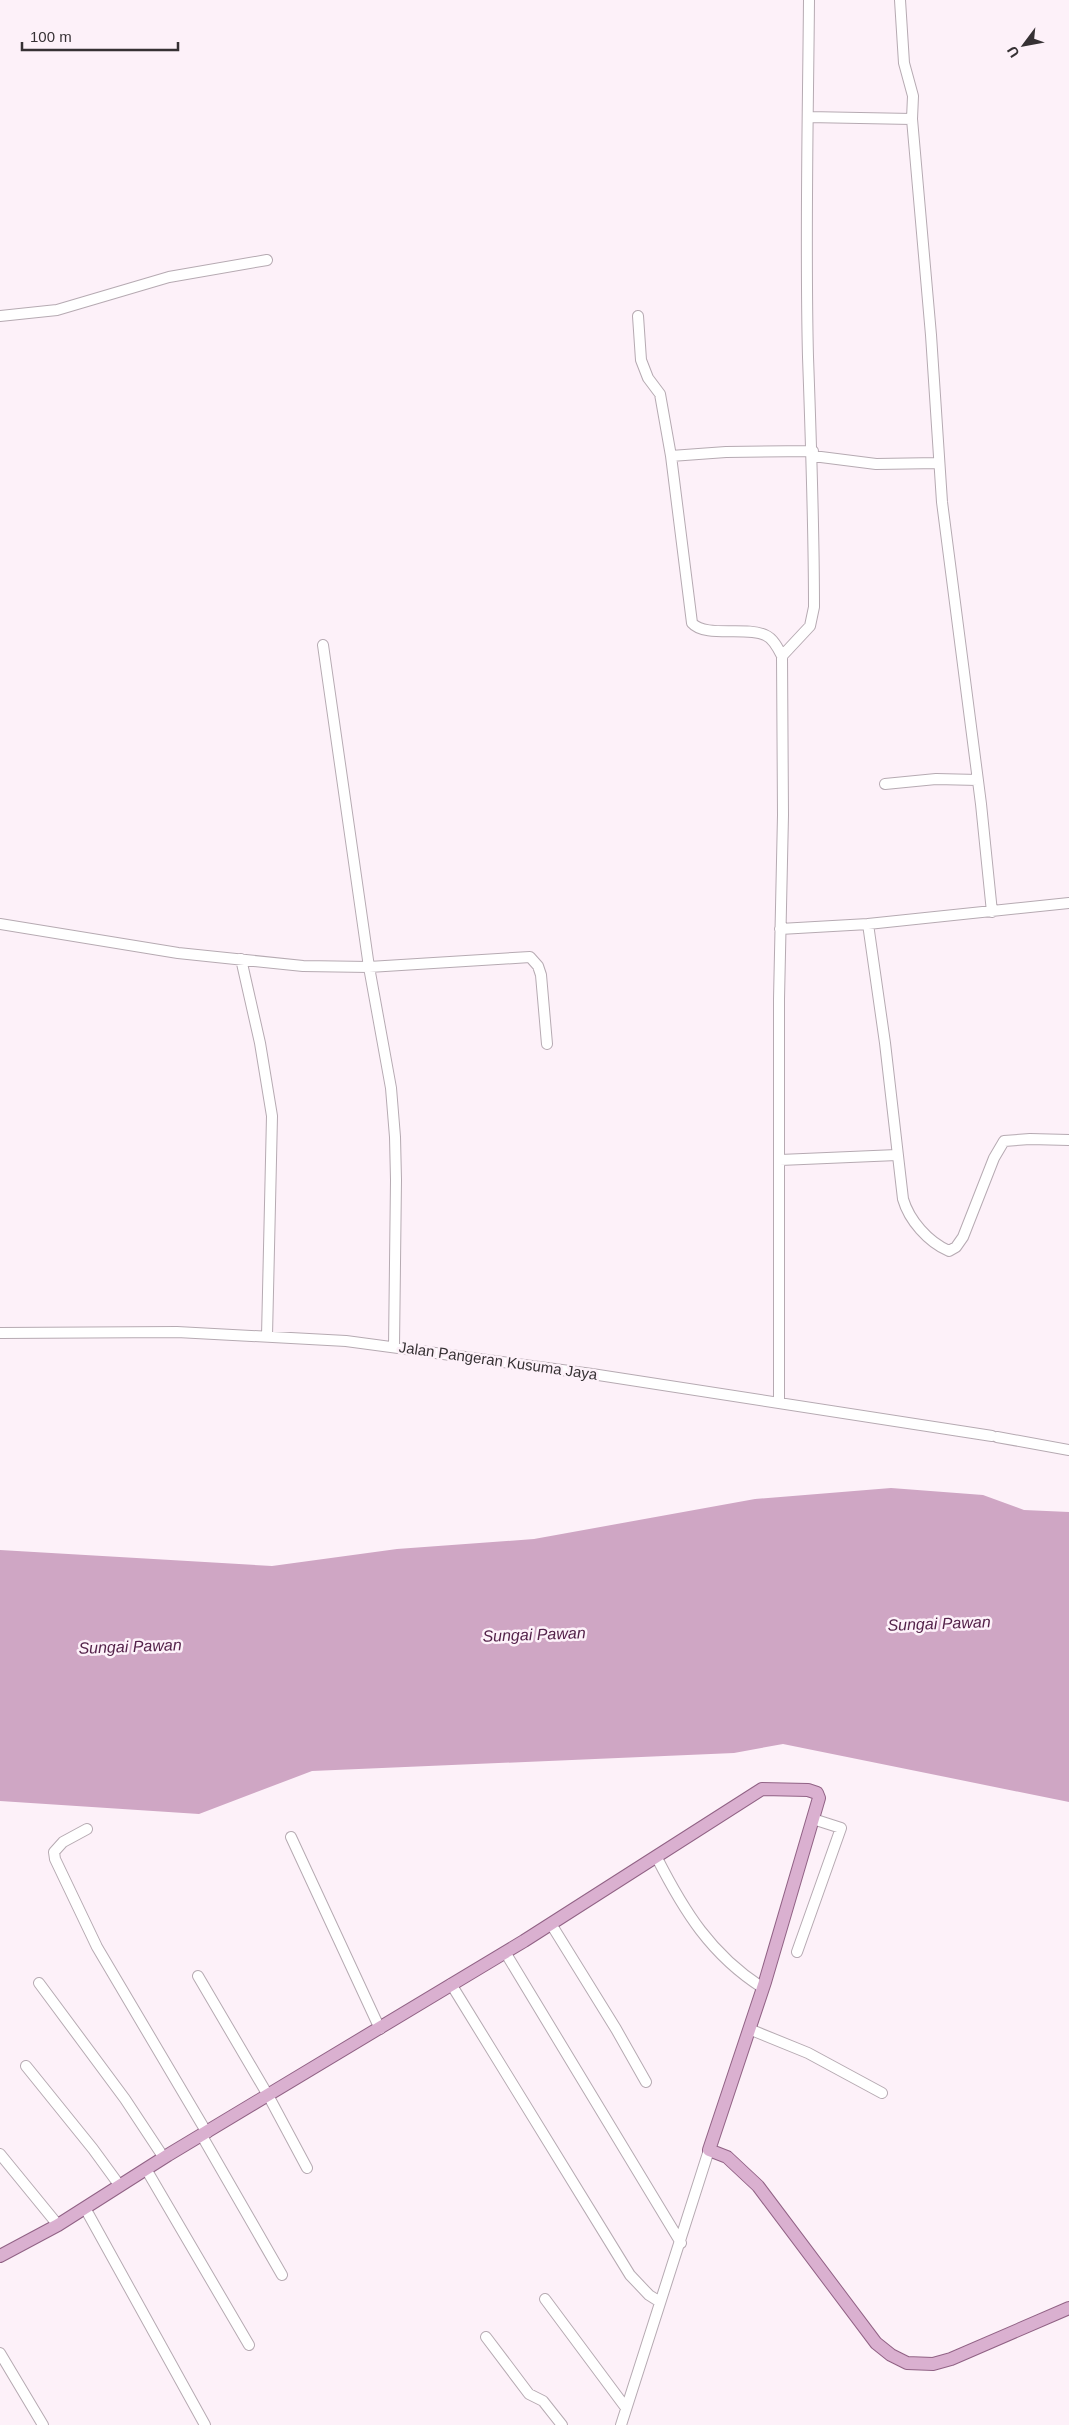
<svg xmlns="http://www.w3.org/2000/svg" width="1069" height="2425" viewBox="0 0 1069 2425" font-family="Helvetica,sans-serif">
  <rect width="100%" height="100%" fill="#fdf1f9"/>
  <path fill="#cfa6c4" d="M891,1488L983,1495L1024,1510L1069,1512V1802L783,1744L734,1753L312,1771L199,1814L0,1801V1550L272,1566L397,1549L534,1539L755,1499Z"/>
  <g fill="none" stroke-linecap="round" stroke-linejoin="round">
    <defs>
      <path id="minor" d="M900,0L904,63L913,96L912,119L931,335L942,502L981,804L992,912
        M808,117L912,119
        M0,316L57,310L169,277L267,260
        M638,316L641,360L648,378L660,394L671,456L692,623C705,638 746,626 765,635C773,638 778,648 782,656L783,815L779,999V1402
        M671,456L726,452L813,451
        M813,456L876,464L939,463
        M323,645L369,967L391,1088L395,1137L396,1180L394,1347
        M782,656L810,626L814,607C814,524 811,440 808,357C805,238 808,119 809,0
        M885,784L936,779L978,780
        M0,924L178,953L303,966L369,967L530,957L538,966L541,975L547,1044
        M868,924L885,1043L903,1199C909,1220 928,1242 949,1251L956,1247L963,1237L994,1158L1004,1141L1030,1139L1069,1140
        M780,929L868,924L1069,903
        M241,959L260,1043L272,1116L267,1336
        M780,1160L897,1155
        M0,1333L177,1332L346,1341L592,1374L992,1436
        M997,1437L1069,1450
        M87,1829L63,1842L54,1852L55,1859L97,1947L207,2133
        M291,1837L380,2029
        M657,1858C684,1911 711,1955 763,1988
        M551,1924L616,2029L646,2082
        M505,1952L681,2243
        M797,1952L841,1828L813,1819
        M198,1976L269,2097L307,2168
        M39,1983L125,2099L164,2158
        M451,1984L630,2275L649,2295L660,2302
        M749,2029L808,2053L882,2093
        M26,2066L93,2149L120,2186
        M202,2136L282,2275
        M0,2154L58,2225
        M146,2169L249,2345
        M85,2208L205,2425
        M545,2299L626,2408
        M486,2337L529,2394L543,2401L562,2425
        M0,2353L43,2425
        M621,2425L709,2150"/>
      <path id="major" d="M0,2256L58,2225L168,2155L524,1941L762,1789L808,1790L817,1793L819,1798L765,1982L709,2150L727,2157L758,2186L876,2343L891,2355L907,2363L933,2364L951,2359L1069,2308"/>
    </defs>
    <use href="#minor" stroke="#b6aab2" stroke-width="12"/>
    <use href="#major" stroke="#916285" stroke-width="14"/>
    <use href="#minor" stroke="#fff" stroke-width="10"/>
    <use href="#major" stroke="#dab0d0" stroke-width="12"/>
  </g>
  <g text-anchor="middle" stroke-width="5" stroke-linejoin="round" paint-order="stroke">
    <g font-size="15" fill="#363134" stroke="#fdf1f9">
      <text transform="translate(498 1361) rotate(8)" y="5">Jalan Pangeran Kusuma Jaya</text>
    </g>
    <g font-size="16" font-style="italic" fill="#54224a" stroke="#fdf1f9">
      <text transform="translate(939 1623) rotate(-2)" y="6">Sungai Pawan</text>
      <text transform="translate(534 1634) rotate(-2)" y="6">Sungai Pawan</text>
      <text transform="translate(130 1646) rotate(-2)" y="6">Sungai Pawan</text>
    </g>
  </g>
  <g transform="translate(1024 45) rotate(238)" stroke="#fdf1f9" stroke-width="4" paint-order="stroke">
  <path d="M0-4L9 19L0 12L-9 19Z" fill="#363134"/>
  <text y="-8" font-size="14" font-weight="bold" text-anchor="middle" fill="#363134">U</text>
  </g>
  <path d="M22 42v8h156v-8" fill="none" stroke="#363134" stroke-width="2.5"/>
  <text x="30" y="42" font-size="15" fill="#363134" stroke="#fdf1f9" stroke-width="4" paint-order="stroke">100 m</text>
</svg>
